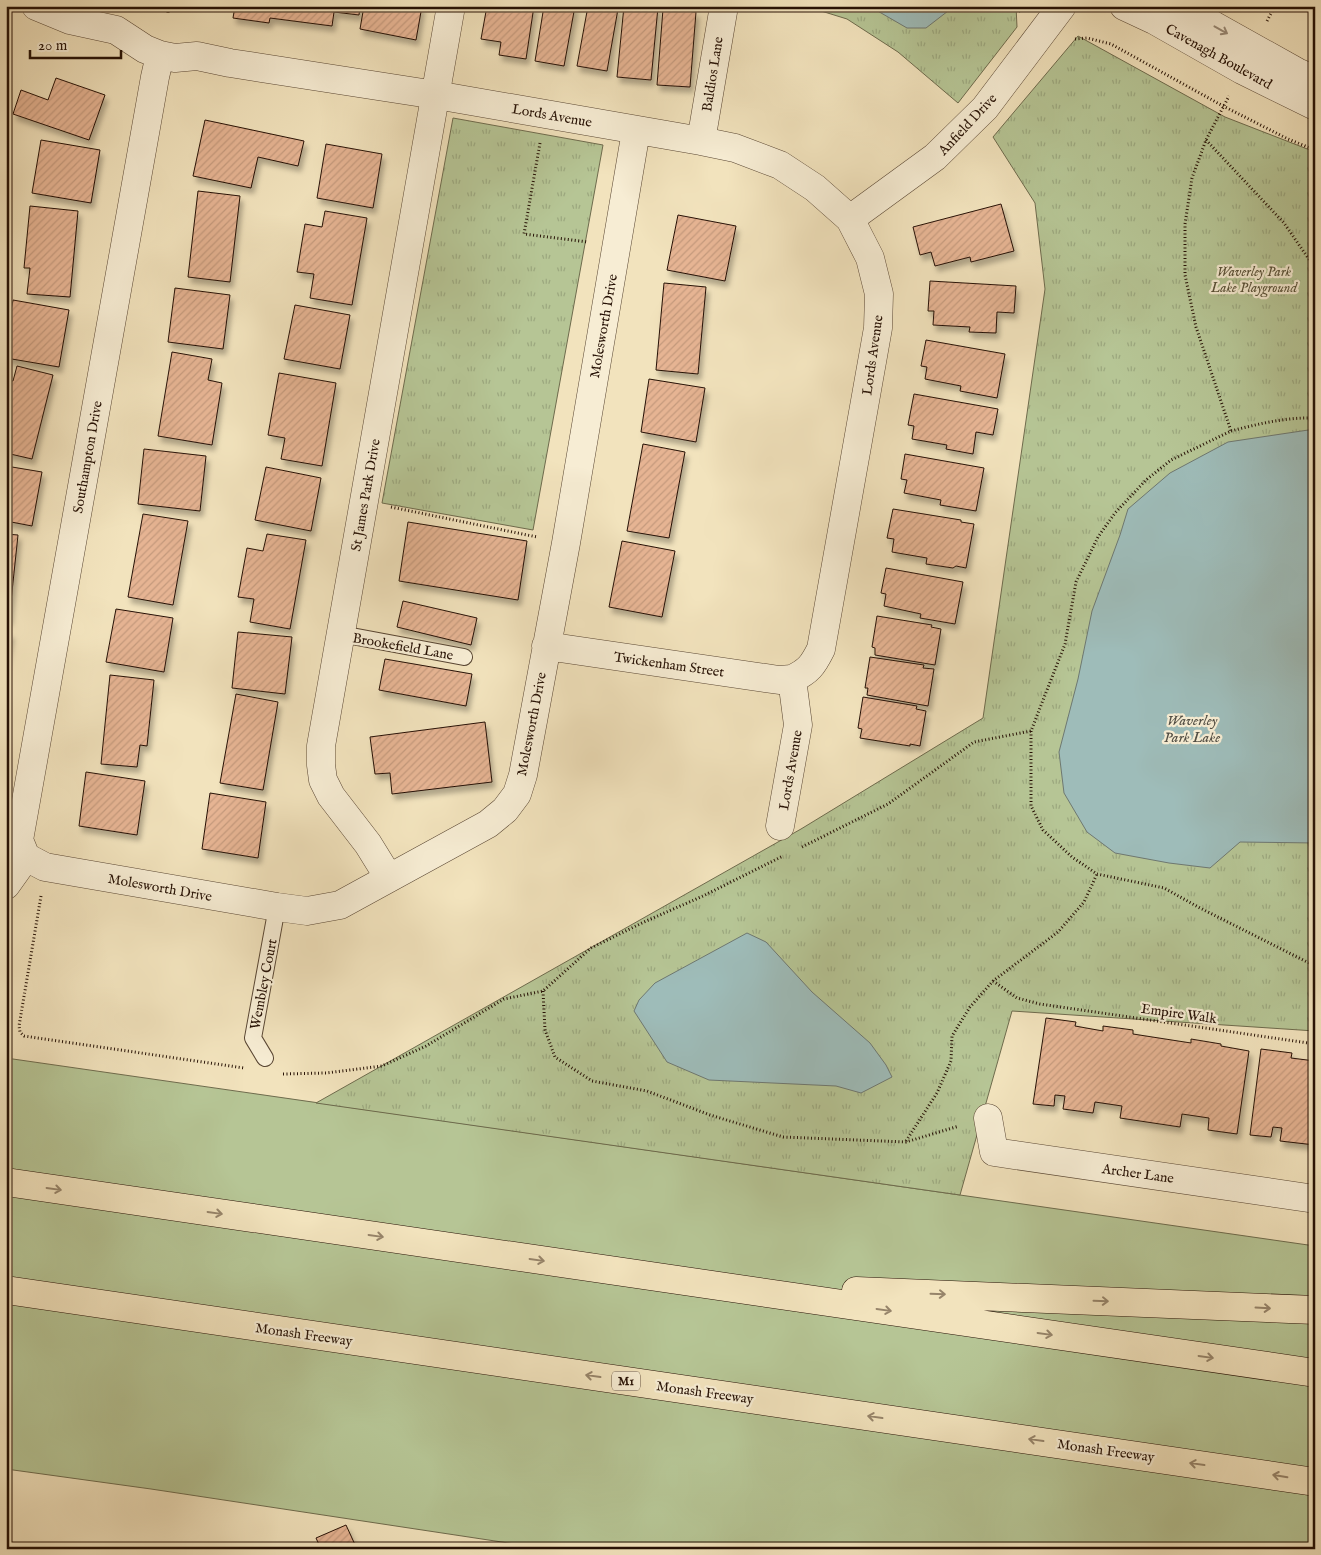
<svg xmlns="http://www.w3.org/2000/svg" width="1321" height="1555" viewBox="0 0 1321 1555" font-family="'IM FELL English',serif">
  <defs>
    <pattern id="park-tufts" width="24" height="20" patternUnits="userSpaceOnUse" patternTransform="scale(1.25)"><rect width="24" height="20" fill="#b6c595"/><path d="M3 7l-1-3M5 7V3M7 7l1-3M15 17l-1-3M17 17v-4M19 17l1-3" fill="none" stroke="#9ca87f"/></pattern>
    <pattern id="building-hatch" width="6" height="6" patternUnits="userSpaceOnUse" patternTransform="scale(1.25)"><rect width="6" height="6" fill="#e6b493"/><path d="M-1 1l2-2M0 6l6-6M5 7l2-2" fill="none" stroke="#c59a7d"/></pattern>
    <filter id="shadow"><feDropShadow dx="3" dy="5.5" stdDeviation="2.5" flood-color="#0004"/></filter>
  </defs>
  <rect width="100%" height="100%" fill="#f2e3bd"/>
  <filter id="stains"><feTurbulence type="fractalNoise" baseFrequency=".004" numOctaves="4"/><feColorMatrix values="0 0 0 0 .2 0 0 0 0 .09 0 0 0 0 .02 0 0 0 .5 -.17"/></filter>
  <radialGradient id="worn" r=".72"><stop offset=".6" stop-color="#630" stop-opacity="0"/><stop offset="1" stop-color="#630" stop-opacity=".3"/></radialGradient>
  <path fill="#b6c595" stroke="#6e6b4d" d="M6,1058L1315,1246V1549H548L151,1489L6,1469Z"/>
  <path fill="url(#park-tufts)" stroke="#6e6b4d" d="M805,6H1016L1017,27L958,103L898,52L847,19Z
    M1078,36L1225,117L1315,152V1031L1012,1011L960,1195L316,1103L801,829L983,718L1045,289L1035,203L993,137Z
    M453,118L603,145L533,530L382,503Z"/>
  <path fill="#9ebcb9" stroke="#6e7871" d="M869,6H951L948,11L926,28H907Z
    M1315,429V843L1240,842L1210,868L1169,863L1115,853L1087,832L1064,793L1059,752L1078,679L1092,611L1120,535L1128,509L1170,473L1228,442Z
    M747,933L766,942L812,992L870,1043L886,1065L892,1077L861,1093L836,1086L709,1080L667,1062L634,1011L639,1000L655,983Z"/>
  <path fill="url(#building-hatch)" stroke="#261105" filter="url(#shadow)" d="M235,6H360L359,15L334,12L332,26L270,18L269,23L233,18Z
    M364,6H422L416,40L360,29Z
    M487,6H534L526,59L499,55L501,42L481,39Z
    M544,6H575L564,66L535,61Z
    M588,6H603L618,9L607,71L577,66Z
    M624,6L658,7L651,80L617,77Z
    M663,9L696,12L690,87L657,85Z
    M56,78L105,95L89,140L13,114L21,90L48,100Z
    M205,120L304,141L298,166L258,157L251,188L193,176Z
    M41,140L100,150L91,203L32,193Z
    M326,144L382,154L373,208L317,198Z
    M198,191L240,196L230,282L188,277Z
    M1001,204L1014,251L971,262L970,257L935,266L931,252L920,255L913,227Z
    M30,206L78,211L70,297L27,294L30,268H24Z
    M325,211L367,218L352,305L310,298L314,274L297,272L305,224L322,227Z
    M678,215L736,226L725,281L667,270Z
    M930,281L1016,286L1014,313L997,312L996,333L969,332L970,327L933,325L934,311H928Z
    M664,283L706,287L698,374L656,370Z
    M175,288L230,295L223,349L168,342Z
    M13,300L69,310L59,367L6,358V337Z
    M295,305L350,315L340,369L284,359Z
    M926,340L1005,354L997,398L960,391L961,386L925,379L927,367L921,366Z
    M172,352L212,359L208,380L222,383L212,445L158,436Z
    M17,366L53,375L32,459L6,453V380L13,381Z
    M279,373L336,383L322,466L281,459L285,438L268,435Z
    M649,379L705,388L696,442L641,432Z
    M914,394L998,409L993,435L976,432L973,454L946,449L947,445L912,439L914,426L908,425Z
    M643,444L685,452L669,538L627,531Z
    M144,449L206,456L200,511L138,504Z
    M905,454L984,468L976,511L940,505L941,500L904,493L907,480L901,479Z
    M6,466L42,472L32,526L6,521Z
    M266,467L321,478L311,531L255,520Z
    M893,509L961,520V522L974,524L966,568L956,566L953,568L926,564L927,558L892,552L894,539L887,538Z
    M143,514L188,521L173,605L128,597Z
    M408,522L527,541L518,600L399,581Z
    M6,534L18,535L9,620L6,619Z
    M267,534L306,540L290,629L250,622L254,599L238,597L247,548L263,551Z
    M622,541L675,551L662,617L609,607Z
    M886,568L963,582L955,624L920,618L921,614L884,606L886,594L881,593Z
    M403,601L477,618L471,645L397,627Z
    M116,609L173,618L164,672L106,662Z
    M877,616L932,625L931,627L941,629L935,665L875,655V648L872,647Z
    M238,632L292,637L285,694L232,688Z
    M6,633H11L6,661Z
    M870,657L924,665L923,668L934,669L928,706L867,695L868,688H865Z
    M385,659L472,674L466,706L379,690Z
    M110,675L154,680L147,746L140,745L137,767L101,764Z
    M236,694L278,702L263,790L220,783Z
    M863,697L917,706L916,709L926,711L920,746L910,744V746L860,738L862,729L858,728Z
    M485,722L492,782L392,794L390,773L375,774L370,737Z
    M86,772L145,781L137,835L79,826Z
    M210,793L266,802L258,858L202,849Z
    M1046,1018L1076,1022L1075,1026L1103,1031V1026L1133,1030V1034L1191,1043V1039L1221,1044V1046L1249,1051L1237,1134L1208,1130L1209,1118L1182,1114L1180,1127L1120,1118L1122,1106L1095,1102L1093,1113L1063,1109L1065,1096L1055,1095L1054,1106L1033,1104Z
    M1261,1049L1292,1053L1291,1058L1315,1061V1145L1280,1141L1282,1128L1273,1127L1271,1137L1250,1135Z
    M346,1525L357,1549H321L316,1538Z"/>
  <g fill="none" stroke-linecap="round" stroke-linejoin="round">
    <defs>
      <path id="lane" d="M341,634L464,657
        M265,1058L253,1038L277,907"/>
      <path id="street" d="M36,6L70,20L116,30L145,49L160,55L175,58L197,56L230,63L436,95L701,141L735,148L780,165L815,188L850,219L870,258L879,294L878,328L821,649C813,665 809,671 792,679L798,725L780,826
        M1124,6L1154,20L1242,70L1315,106
        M1179,6L1297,72L1315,80
        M701,141L724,6
        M850,219L935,157L985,108L1062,6
        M546,646L779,680L792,679
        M26,857L45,867L277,907L307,911L340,905L488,824L505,810L517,794L523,775L566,543L636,131
        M26,857L19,840L155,77L160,55
        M389,878L368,844L331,796L323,780L321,765V746L451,6
        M6,885L26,857
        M988,1118L994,1152L1315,1199"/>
      <path id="highway" d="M6,1182L1315,1373
        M6,1290L1315,1482
        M856,1291L1315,1310"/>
    </defs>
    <use href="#lane" stroke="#594633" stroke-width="18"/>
    <use href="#street" stroke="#594633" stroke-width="29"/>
    <use href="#highway" stroke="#261105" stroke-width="29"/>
    <path stroke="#261105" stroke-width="3" stroke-dasharray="1 2.5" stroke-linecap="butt" d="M1015,6L1021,12
      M168,13V6
      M1267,21L1275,6
      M1075,39L1087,38L1111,44L1223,106L1288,139L1315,150
      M1206,140L1284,223L1315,268
      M540,143L524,234L588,242
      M1231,431C1258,424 1286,417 1315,418
      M391,507L537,537
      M1031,731V806L1043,830L1072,857L1097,874L1164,888L1200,908L1315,966
      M802,847L888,804L974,742L1031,731L1065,644L1076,582L1098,537L1115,513L1146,480L1171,460L1231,431L1196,327L1185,275V224L1192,178L1206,140L1229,96
      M41,896L19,1026L20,1032L24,1036L244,1068
      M993,981L1017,998L1040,1004L1315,1044
      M543,991L545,1030L555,1057L592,1081L647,1091L710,1115L783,1137L906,1142L959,1126
      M283,1074L326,1073L382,1066L426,1046L504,999L543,991L591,948L644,922L703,896L783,856
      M906,1141L937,1093L951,1061L952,1036L970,1007L993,981L1058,932L1084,902L1097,874"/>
    <use href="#lane" stroke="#f7edd4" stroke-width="16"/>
    <use href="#street" stroke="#f7edd4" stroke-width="28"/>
    <use href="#highway" stroke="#f2e3bd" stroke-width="28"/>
  </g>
  <defs><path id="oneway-shaft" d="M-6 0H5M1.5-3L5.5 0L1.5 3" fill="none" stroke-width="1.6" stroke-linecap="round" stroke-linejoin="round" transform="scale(1.25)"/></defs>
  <use stroke="#998a77" href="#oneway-shaft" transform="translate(1221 30) rotate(29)"/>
  <g stroke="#96846a">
    <use href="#oneway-shaft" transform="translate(54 1189) rotate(8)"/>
    <use href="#oneway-shaft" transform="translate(215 1213) rotate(8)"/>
    <use href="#oneway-shaft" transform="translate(376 1236) rotate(8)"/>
    <use href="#oneway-shaft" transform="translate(537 1260) rotate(8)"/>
    <use href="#oneway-shaft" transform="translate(938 1294) rotate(2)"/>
    <use href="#oneway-shaft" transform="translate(1101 1301) rotate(2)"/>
    <use href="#oneway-shaft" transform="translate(1263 1308) rotate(3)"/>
    <use href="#oneway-shaft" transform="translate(884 1310) rotate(8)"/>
    <use href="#oneway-shaft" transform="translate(1045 1334) rotate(8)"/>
    <use href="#oneway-shaft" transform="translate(1206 1357) rotate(8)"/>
    <use href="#oneway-shaft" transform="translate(593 1376) rotate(-172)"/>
    <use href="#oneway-shaft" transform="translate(875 1417) rotate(-172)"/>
    <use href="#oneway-shaft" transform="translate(1036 1440) rotate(-172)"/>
    <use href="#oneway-shaft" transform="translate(1197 1464) rotate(-172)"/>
    <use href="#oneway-shaft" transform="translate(1280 1476) rotate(-171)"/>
  </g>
  <g text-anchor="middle" stroke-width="4.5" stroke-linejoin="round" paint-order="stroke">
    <rect fill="#f7edd4" stroke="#655343" stroke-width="1" x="612" y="1371.5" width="28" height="19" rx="4"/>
    <g font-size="12" font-weight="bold" fill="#261105">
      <text x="626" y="1385">M1</text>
    </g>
    <g font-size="14" fill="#261105" stroke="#f7edd4">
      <text transform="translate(1219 56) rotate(29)" y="5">Cavenagh Boulevard</text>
      <text transform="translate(712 74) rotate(-81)" y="5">Baldios Lane</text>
      <text transform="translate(552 115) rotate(10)" y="5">Lords Avenue</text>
      <text transform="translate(967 124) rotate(-47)" y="5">Anfield Drive</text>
      <text transform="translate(603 326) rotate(-80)" y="5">Molesworth Drive</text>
      <text transform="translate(872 355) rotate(-82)" y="5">Lords Avenue</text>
      <text transform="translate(87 457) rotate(-80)" y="5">Southampton Drive</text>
      <text transform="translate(365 495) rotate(-80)" y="5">St James Park Drive</text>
      <text transform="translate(403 646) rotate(10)" y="5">Brookefield Lane</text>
      <text transform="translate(669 664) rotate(8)" y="5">Twickenham Street</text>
      <text transform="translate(531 724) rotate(-79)" y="5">Molesworth Drive</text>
      <text transform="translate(790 770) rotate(-80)" y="5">Lords Avenue</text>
      <text transform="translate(160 887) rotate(10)" y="5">Molesworth Drive</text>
      <text transform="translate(263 984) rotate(-79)" y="5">Wembley Court</text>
      <text transform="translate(1179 1013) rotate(8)" y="5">Empire Walk</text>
      <text transform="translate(1138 1173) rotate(8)" y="5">Archer Lane</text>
      <text transform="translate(304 1334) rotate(8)" y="5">Monash Freeway</text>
      <text transform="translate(705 1392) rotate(8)" y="5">Monash Freeway</text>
      <text transform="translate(1106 1450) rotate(8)" y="5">Monash Freeway</text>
    </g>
    <g font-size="14" font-style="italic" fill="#585037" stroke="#f7edd4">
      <text x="1254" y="276">Waverley Park<tspan x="1254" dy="16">Lake Playground</tspan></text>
    </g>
    <g font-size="15" font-style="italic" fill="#504d44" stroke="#f7edd4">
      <text x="1192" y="725">Waverley<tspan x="1192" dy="17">Park Lake</tspan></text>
    </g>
  </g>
  <rect width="1321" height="1555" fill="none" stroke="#f2e3bd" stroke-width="25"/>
  <rect x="8" y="8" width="1306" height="1540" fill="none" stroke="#261105" stroke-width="2.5"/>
  <rect x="12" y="12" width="1296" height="1530" fill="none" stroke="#261105"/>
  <path d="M30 50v8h91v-8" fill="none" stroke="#261105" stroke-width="2.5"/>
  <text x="38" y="50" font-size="15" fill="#261105" stroke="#f7edd4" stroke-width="4" paint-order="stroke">20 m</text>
  <rect width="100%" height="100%" filter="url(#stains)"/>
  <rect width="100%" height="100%" fill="url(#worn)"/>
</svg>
